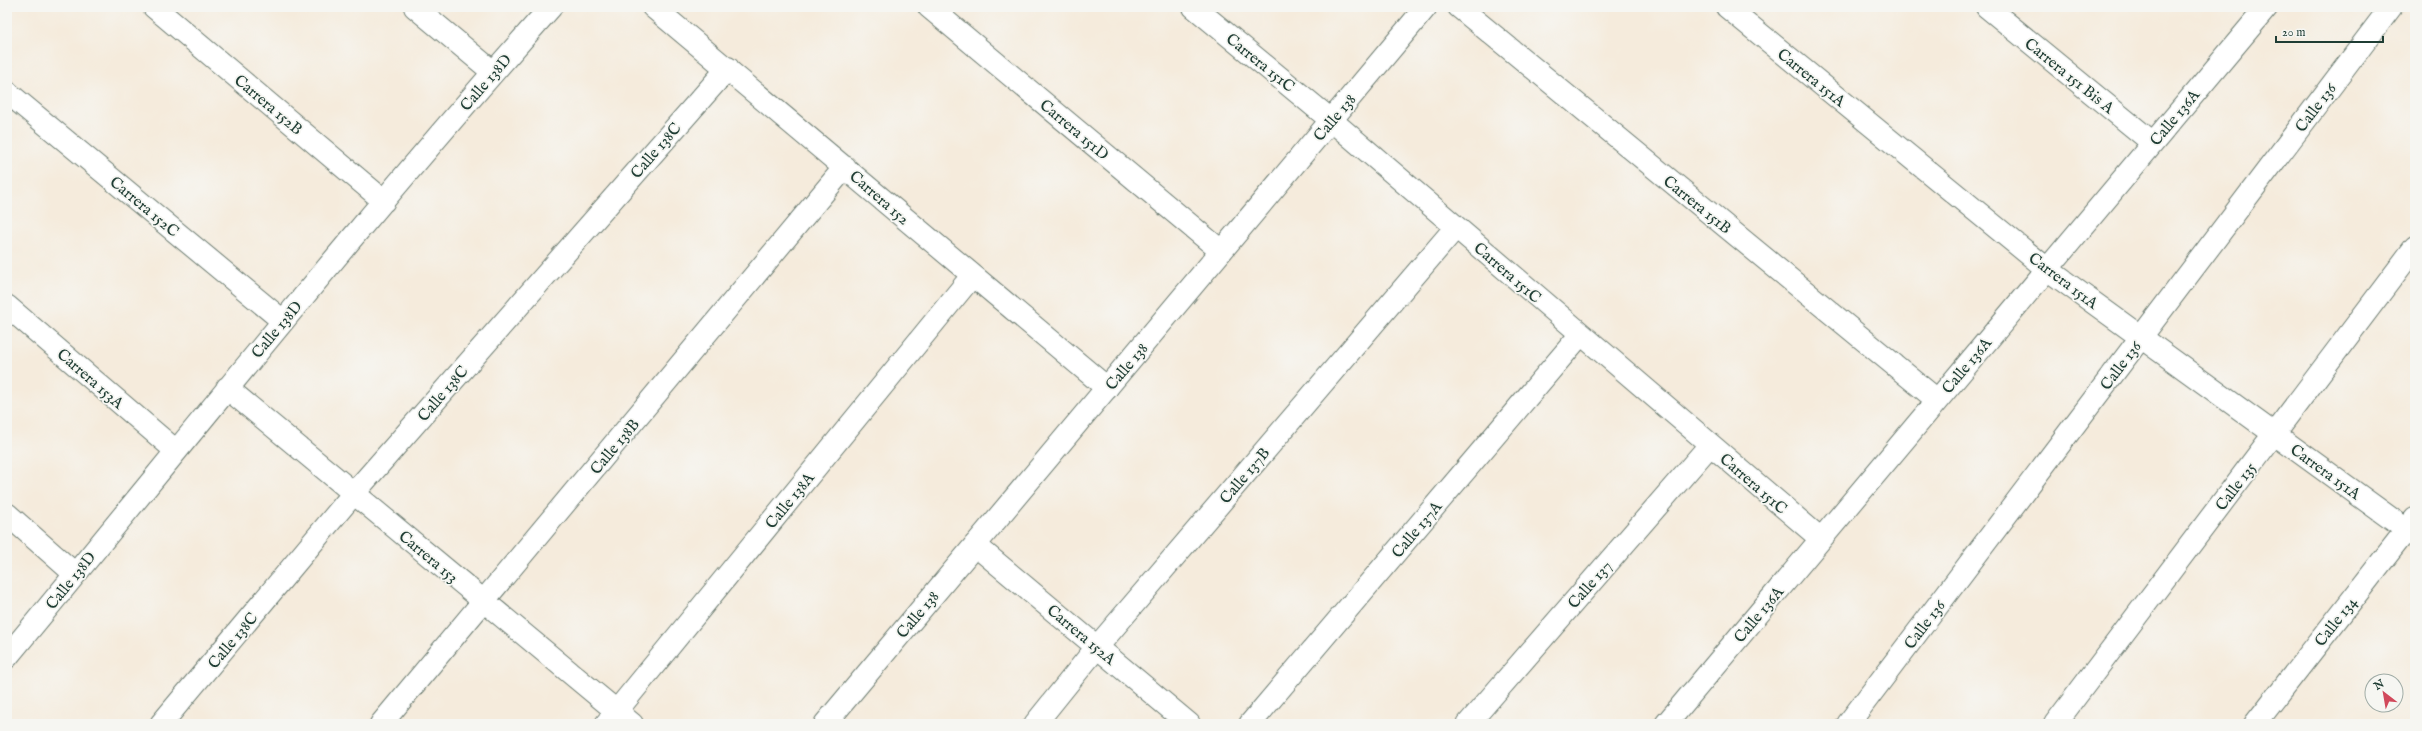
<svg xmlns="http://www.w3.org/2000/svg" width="2422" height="731" viewBox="0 0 2422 731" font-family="'IM FELL English',serif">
  <rect width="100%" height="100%" fill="#f6f6f2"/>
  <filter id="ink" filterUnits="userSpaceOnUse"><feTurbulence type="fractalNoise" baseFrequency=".025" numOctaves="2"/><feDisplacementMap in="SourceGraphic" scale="8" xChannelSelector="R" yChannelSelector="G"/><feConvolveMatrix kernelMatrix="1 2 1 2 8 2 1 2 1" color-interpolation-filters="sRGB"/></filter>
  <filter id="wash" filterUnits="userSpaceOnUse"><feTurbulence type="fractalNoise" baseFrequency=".012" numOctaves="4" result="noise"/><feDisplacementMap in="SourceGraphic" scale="16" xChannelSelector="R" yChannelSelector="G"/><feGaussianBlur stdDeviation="0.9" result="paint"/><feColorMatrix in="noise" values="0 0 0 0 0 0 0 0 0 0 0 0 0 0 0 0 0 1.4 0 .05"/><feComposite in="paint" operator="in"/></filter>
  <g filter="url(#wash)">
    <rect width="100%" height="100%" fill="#f5ebdc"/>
  </g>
  <g filter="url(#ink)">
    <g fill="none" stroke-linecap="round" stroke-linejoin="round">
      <defs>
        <path id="minor" d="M154,7L384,201
          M415,7L493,72
          M653,7L1107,388
          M929,7L1221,251
          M1194,7L1331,120L1821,539
          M1459,7L1937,400
          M1727,7L2047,269L2415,536
          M1987,7L2153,143
          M7,92L283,321
          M7,306L175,450
          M227,388L632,724
          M7,514L75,574
          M975,545L1189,724
          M7,657C187,440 363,218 551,7
          M161,724L354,493L728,68
          M381,724L845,167
          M606,724L972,276
          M1035,724L1097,647L1456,227
          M1250,724L1581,334
          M1468,724L1710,445
          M1666,724L2267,7
          M1848,724L2391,7
          M2055,724L2415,247
          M2255,724L2415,519"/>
        <path id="major" d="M825,724L1426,7"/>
      </defs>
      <use href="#minor" stroke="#6a7a6f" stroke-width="24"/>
      <use href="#major" stroke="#6a7a6f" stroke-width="24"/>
      <use href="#minor" stroke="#fff" stroke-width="22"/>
      <use href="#major" stroke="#fff" stroke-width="22"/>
    </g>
  </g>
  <g text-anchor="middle" stroke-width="3.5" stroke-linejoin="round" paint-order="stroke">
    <g font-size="16" fill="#1f3d34" stroke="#f6f6f2">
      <text transform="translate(1261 62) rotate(39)" y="6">Carrera 151C</text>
      <text transform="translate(2070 75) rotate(39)" y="6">Carrera 151 Bis A</text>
      <text transform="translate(1812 77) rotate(39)" y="6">Carrera 151A</text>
      <text transform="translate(485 82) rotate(-49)" y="6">Calle 138D</text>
      <text transform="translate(269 104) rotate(40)" y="6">Carrera 152B</text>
      <text transform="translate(2315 107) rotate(-53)" y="6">Calle 136</text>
      <text transform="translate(1334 117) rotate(-50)" y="6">Calle 138</text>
      <text transform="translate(2174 117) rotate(-50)" y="6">Calle 136A</text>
      <text transform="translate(1075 129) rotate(40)" y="6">Carrera 151D</text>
      <text transform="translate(655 150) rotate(-49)" y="6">Calle 138C</text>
      <text transform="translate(880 197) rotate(41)" y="6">Carrera 152</text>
      <text transform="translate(1698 204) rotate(39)" y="6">Carrera 151B</text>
      <text transform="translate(145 206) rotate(40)" y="6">Carrera 152C</text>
      <text transform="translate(1508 272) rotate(41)" y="6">Carrera 151C</text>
      <text transform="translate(2064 280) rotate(37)" y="6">Carrera 151A</text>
      <text transform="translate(276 329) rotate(-50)" y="6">Calle 138D</text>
      <text transform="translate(1966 365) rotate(-50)" y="6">Calle 136A</text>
      <text transform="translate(2120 365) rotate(-53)" y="6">Calle 136</text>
      <text transform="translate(1126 366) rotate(-50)" y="6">Calle 138</text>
      <text transform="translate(91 378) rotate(41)" y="6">Carrera 153A</text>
      <text transform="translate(442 393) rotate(-49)" y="6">Calle 138C</text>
      <text transform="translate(614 446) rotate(-50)" y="6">Calle 138B</text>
      <text transform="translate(2326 471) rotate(36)" y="6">Carrera 151A</text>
      <text transform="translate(1244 475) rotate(-50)" y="6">Calle 137B</text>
      <text transform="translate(1754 483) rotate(41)" y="6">Carrera 151C</text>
      <text transform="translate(2235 486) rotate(-53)" y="6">Calle 135</text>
      <text transform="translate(789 500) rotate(-51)" y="6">Calle 138A</text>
      <text transform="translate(1416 529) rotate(-50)" y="6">Calle 137A</text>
      <text transform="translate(429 556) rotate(40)" y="6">Carrera 153</text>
      <text transform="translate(70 580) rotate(-51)" y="6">Calle 138D</text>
      <text transform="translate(1589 584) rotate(-49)" y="6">Calle 137</text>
      <text transform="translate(917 614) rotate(-50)" y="6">Calle 138</text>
      <text transform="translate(1758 614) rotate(-50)" y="6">Calle 136A</text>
      <text transform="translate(2335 621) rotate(-52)" y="6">Calle 134</text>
      <text transform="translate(1924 624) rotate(-53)" y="6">Calle 136</text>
      <text transform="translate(1082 634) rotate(40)" y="6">Carrera 152A</text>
      <text transform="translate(232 640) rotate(-50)" y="6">Calle 138C</text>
    </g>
  </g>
  <rect width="2422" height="731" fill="none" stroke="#f6f6f2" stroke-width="24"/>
  <g transform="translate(2384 693) rotate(329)"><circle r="19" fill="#f6f6f2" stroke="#a0aca6"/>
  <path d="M0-3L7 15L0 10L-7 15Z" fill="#d1495b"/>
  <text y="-6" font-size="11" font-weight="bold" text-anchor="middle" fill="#1f3d34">N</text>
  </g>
  <path d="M2276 36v6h107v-6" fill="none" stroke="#1f3d34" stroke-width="2"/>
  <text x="2282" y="36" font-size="12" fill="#1f3d34" stroke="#f6f6f2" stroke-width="3" paint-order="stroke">20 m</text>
</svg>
